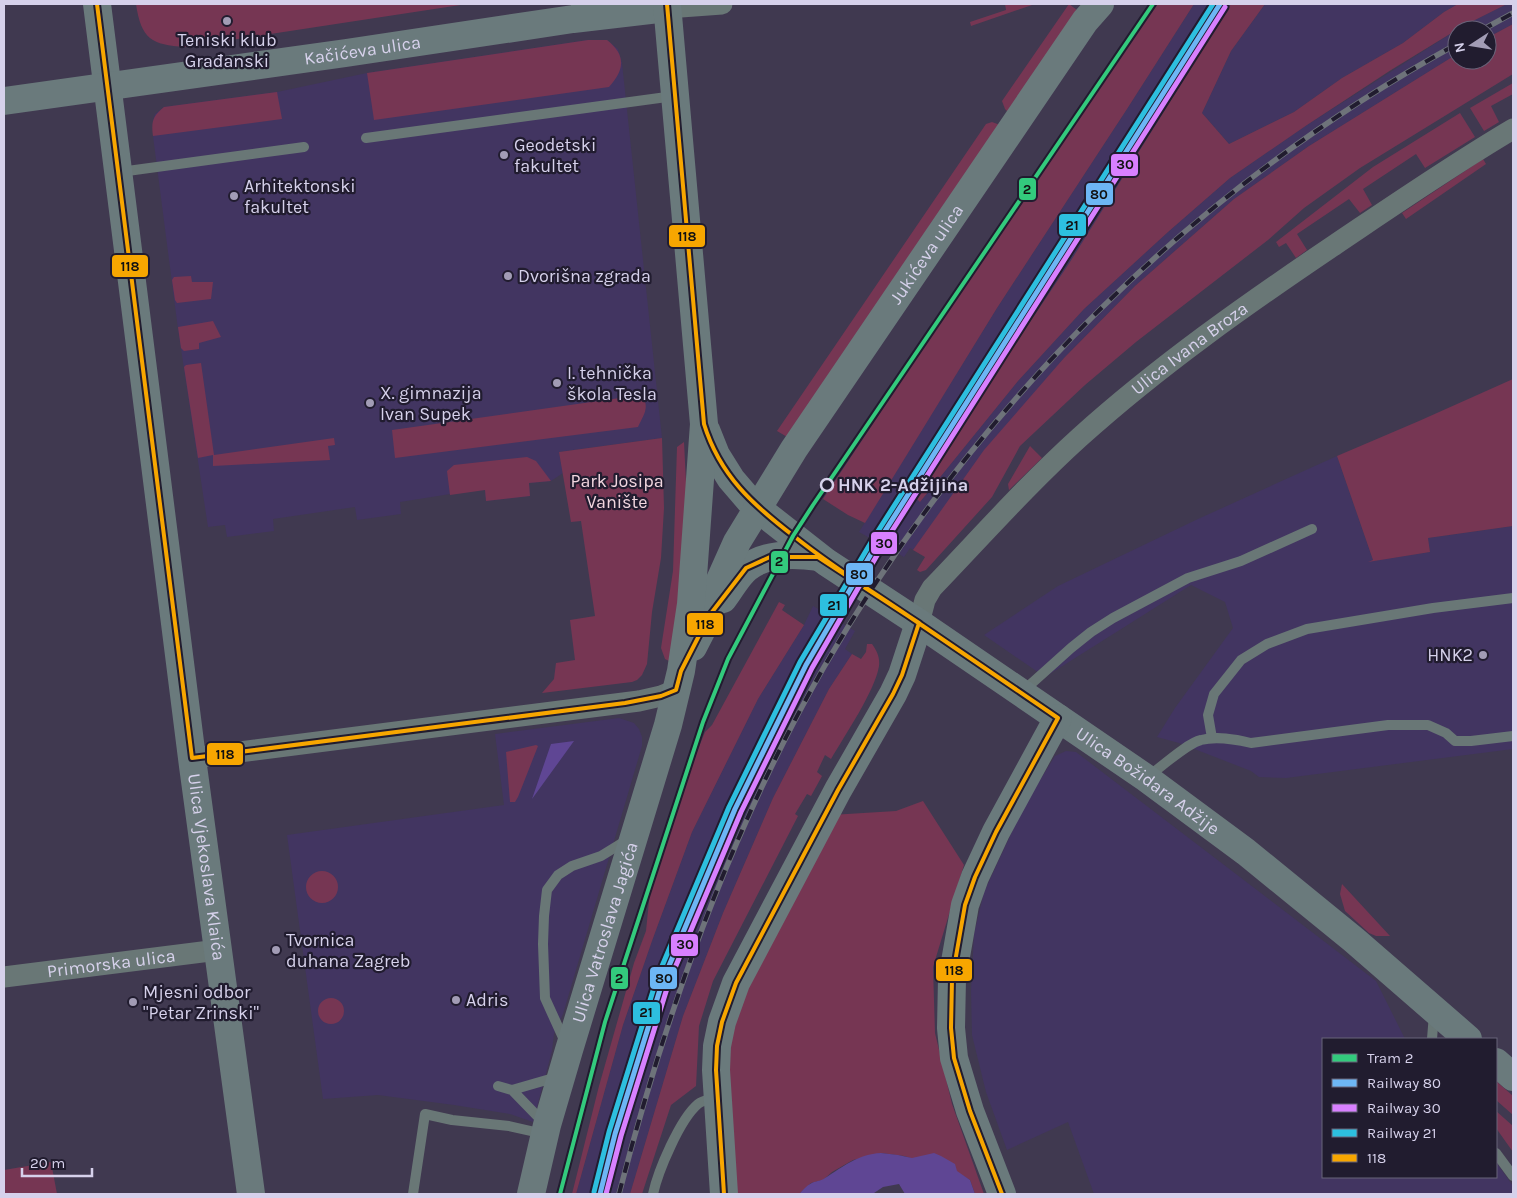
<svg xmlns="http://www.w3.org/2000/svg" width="1517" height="1198" viewBox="0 0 1517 1198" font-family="Karla,sans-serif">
  <rect width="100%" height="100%" fill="#403950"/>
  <path fill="#423561" d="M1194,4H1231L1070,262L1014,346L920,502L1018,381L1084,309L1168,232L1230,178L1307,125L1463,26L1507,4H1513V24L1487,38V30H1457V54L1309,146L1234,199L1135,286L1064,358L913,550L910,548L904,557L859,532L997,308L1127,109Z
    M1265,4H1458L1444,12L1403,43L1342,78L1294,112L1229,144L1202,113L1231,51Z
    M588,40H607L618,49L622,63L662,438L559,452L563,473L551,481L529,483L530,496L486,501L485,490L463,492L400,502L401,514L357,520L355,507L273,519L274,531L227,537L225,525L208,527L178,329L153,136V121L155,114L164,107L277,92L367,73Z
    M1337,456L1373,560L1372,561L1430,552L1428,538L1513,526V749L1286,778L1259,777L1251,771L1179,743L1157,737L1175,708L1233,628L1225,602L1191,585L1045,677L984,635L1058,586L1198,519Z
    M813,606L855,631L845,649L852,654L829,689L773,798L723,913L683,1016L630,1194H576L623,1025L652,941L692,832L758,699L804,625Z
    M619,718L634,723L639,729L642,737V746L563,1014L554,1034L552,1051L533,1122L510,1114L454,1105L378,1095L323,1099L287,835L504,805L495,734Z
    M1066,751L1076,752L1376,981L1405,1039H1323V1177H1496V1162L1513,1186V1194H1094L1068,1122L1007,1150L986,1092L972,1035L971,991L974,934L984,892L1024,806L1055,756Z"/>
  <path fill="#763653" d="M136,4H467L185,47C152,45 141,39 136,4Z
    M1005,4H1035L971,26L970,22L1006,10Z
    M1069,4L1077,10L1008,112L1005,109L1002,101Z
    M1152,4H1194L1127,109L997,308L865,523L848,515L823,499Z
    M1231,4H1265L1231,51L1202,113L1229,144L1294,112L1342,78L1403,43L1444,12L1458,4H1507L1463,26L1391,70L1307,125L1230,178L1168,232L1084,309L1018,381L920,502L917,499L1014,346L1070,262Z
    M1513,24V74L1360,168L1304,208L1268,240L1136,342L1085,385L1020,446L992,497L926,570L920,572L917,570L925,557L913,550L984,450L1064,358L1135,286L1234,199L1309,146L1457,54V60H1487V38Z
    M588,40H607C626,55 625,69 609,87L374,120L367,73Z
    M1513,83V94L1491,106L1499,122L1484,131L1470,108Z
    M277,92L282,119L153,136C151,121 153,116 164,107Z
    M1460,113L1475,137L1425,168L1416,154L1363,189L1372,205L1360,213L1349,199L1297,234L1307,250L1296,258L1286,243L1279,247L1276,242L1373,167Z
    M992,122L1000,125L789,438L777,431L986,124Z
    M1483,159L1486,164L1406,219L1402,213Z
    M191,276L192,282H213L211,299L177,303L175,300L172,280L174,277Z
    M213,321L221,337L199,343V349L184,351L181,348L178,327Z
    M201,363L214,455L334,438L335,445L328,446L330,460L213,466V455L198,458L184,367L186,365Z
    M1513,379V526L1428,538L1430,552L1368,562L1373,560L1337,456L1419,421Z
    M641,395C651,406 643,416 638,427L395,458L392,430Z
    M662,438L664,508L661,558L652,612L647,664L642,675L637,680L632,682L542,693L554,679L556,663L575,660L570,620L595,616L581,521L571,522L559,452Z
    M684,442L687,502L681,589L669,661L665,659L661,648L673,571L677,447Z
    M1030,446L1042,458L1009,490L1008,484Z
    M527,457L536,461L551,481L529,483L530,496L486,501L485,490L450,495L447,471L454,465Z
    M779,602L785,605L782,610L804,625L758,699L692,832L652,941L623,1025L576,1194H572L599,1086L634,963L646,931L650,891L686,779L705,732L712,725Z
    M867,644H872C877,651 880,657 879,666C875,691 845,735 831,759L825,755L817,772L822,776L811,796L807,794L795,814L798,816L713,981L699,1026L696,1086L671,1105L642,1194H630L683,1016L723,913L773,798L829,689L852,654L861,659L866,652Z
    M536,745L538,746L518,797L515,802H510L506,752Z
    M923,801L964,865L933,967L935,1033L952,1104L984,1194H975L970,1180L957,1172L904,1156L881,1153L853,1160L832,1172L823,1180L811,1183L799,1194H736L727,1045L737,1005L831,815L896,811Z
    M306 887a16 16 0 1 1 32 0a16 16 0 1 1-32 0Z
    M1342,884L1390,936H1376L1369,933L1345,911L1340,894Z
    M318 1011a13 13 0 1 1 26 0a13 13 0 1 1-26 0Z
    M1496,1081L1513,1096V1115L1496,1100Z
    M1496,1111L1513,1126V1152L1496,1128Z
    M51,1162L57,1194H4V1170Z"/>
  <path fill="#5f4694" d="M574,741L532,799L551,744Z
    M881,1153L898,1155L912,1158L934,1153L941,1156L955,1164L957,1171L970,1180L975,1194H905L899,1184L883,1187L874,1193L868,1194H799C803,1190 808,1184 814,1182C817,1181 821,1181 825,1178C843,1167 858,1154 881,1153Z"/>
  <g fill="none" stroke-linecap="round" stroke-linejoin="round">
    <path stroke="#697776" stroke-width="10" d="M366,138L674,96
      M120,172L304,147
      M1022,692L1071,648L1091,632L1113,618L1188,578L1241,561L1312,529
      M1212,738L1208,715L1214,694L1241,660L1267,644L1307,629L1433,608L1513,598
      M1146,778C1159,769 1187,743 1201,740C1217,736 1234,739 1251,743L1388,725H1428L1446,733L1455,741H1471L1513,736
      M1432,1039L1434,1014
      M565,1042L545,998L543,944L544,916L547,890L558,875L572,866L601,856L627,840
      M498,1086L512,1090
      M544,1123L512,1090L557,1077
      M1496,1153L1513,1176
      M413,1194L425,1114L452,1120L509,1126L544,1134
      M653,1194C658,1171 680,1119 698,1104C703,1100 711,1099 716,1097"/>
    <g stroke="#697776" stroke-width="21">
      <path d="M667,8L722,4"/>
      <path id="s1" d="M919,623L925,600L932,588C981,537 1028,484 1080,437C1160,365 1247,304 1336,244C1394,205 1452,165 1513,129"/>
      <path d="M192,758L639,701L661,696L676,690"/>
      <path id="s2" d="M4,977L218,950"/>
    </g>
    <g stroke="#6a7a7c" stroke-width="28">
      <path id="s3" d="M97,4L193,766L251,1194"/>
      <path id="s4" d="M4,101L346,53L573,19L667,8"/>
      <path id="s5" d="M706,430L716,455L731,479L749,500L766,515L826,562L919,623L1146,778L1246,852L1354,940L1468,1039"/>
      <path d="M723,599C731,589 737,576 747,568C765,553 796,554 818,557"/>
      <path id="s6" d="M693,647L709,616L716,589L737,542L794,449L1085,21L1100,4"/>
      <path d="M1496,1062L1513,1077"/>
      <path id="s7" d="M531,1194L547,1125L569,1050L668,725L681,671L691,604L704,424L667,4"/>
      <path d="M724,1194L716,1070L717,1046L722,1022L736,983L838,790L893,694L902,675L919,623"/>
      <path d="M1002,1194L970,1111L954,1058L951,1028L952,979L965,905L975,877L996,832L1058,718"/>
    </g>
    <defs>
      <path id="rail" d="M1482,30L1513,13
        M619,1194C666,1012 730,831 824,667C976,404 1191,190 1457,44"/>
    </defs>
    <use href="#rail" stroke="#6e737a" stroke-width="5.5"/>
    <use href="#rail" stroke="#211c2f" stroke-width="4" stroke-dasharray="11" stroke-linecap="butt"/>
    <defs>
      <path id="bus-1" d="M97,4L192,758L625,703L661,696L676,690L681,671L709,616L746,568L770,557H818L919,623
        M667,4L704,424C720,476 753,505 795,537C835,569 878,595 920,624C966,655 1012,687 1058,718L996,832L975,877L965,905L952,979L951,1028L954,1058L970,1111L1002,1194
        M724,1194L716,1070L717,1046L722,1022L736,983L838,790L893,694L902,675L919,623"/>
    </defs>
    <use href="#bus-1" stroke="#211c2f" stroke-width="8"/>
    <use href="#bus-1" stroke="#f7a600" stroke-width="4"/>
    <defs>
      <path id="rail-1" d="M600,1194L615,1134L663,980L735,809L806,665L878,542L1220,4"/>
      <path id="rail-2" d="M606,1194L621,1136L669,982L741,812L812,668L883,545L1225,7"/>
      <path id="rail-3" d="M594,1192L609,1132L657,978L729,807L800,662L873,539L1213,4"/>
    </defs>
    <use href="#rail-1" stroke="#211c2f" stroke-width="9"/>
    <use href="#rail-2" stroke="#211c2f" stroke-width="9"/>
    <use href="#rail-3" stroke="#211c2f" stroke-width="9"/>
    <use href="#rail-1" stroke="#6db6f5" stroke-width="5"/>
    <use href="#rail-2" stroke="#d880ff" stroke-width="5"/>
    <use href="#rail-3" stroke="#2dbfdf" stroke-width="5"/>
    <defs>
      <path id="tram-1" d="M560,1194L605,1022L703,722L728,659L793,536L813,505L1153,4"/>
    </defs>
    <use href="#tram-1" stroke="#211c2f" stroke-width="8"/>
    <use href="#tram-1" stroke="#33ca7d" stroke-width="4"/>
  </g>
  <g fill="#a29cb5" stroke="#211c2f" stroke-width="2">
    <circle cx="227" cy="21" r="5"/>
    <circle cx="504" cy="155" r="5"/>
    <circle cx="234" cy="196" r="5"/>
    <circle cx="508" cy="276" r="5"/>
    <circle cx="557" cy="383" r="5"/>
    <circle cx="370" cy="403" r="5"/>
    <circle cx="1483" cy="655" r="5"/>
    <circle cx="276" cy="950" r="5"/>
    <circle cx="456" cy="1000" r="5"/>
    <circle cx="133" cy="1002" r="5"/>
  </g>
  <circle fill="#211c2f" stroke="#d6d1eb" stroke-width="2.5" cx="827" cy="485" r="6"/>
  <g text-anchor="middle" stroke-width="4.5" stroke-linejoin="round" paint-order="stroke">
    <g font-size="18" fill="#d6d1eb" stroke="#211c2f" text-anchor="start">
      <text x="227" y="46" text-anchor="middle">Teniski klub<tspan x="227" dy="21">Građanski</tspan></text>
      <text x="514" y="151">Geodetski<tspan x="514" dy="21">fakultet</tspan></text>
      <text x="244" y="192">Arhitektonski<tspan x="244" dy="21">fakultet</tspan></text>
      <text x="518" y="282">Dvorišna zgrada</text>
      <text x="567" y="379">I. tehnička<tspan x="567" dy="21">škola Tesla</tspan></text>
      <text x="380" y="399">X. gimnazija<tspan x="380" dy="21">Ivan Supek</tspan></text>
      <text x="1473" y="661" text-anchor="end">HNK2</text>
      <text x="286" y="946">Tvornica<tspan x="286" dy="21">duhana Zagreb</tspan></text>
      <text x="143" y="998">Mjesni odbor<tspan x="143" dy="21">"Petar Zrinski"</tspan></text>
      <text x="466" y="1006">Adris</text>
    </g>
    <g font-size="18" fill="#d6d1eb" stroke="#211c2f">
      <text dy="6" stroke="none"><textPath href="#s4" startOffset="362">Kačićeva ulica</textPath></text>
      <text dy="6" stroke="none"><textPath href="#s6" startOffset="459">Jukićeva ulica</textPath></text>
      <text dy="6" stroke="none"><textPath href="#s1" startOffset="390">Ulica Ivana Broza</textPath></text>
      <text dy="6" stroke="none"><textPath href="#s5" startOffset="571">Ulica Božidara Adžije</textPath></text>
      <text dy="6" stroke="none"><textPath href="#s3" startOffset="870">Ulica Vjekoslava Klaića</textPath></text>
      <text dy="6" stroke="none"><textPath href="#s7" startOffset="272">Ulica Vatroslava Jagića</textPath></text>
      <text dy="6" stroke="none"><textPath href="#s2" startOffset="108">Primorska ulica</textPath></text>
    </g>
    <g font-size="18" fill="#f1d6df" stroke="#211c2f">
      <text x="617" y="487">Park Josipa<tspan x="617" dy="21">Vanište</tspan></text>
    </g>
    <g font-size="18" font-weight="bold" fill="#d6d1eb" stroke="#211c2f" text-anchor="start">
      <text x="838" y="491">HNK 2-Adžijina</text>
    </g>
  </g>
  <g stroke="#211c2f" stroke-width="2">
    <rect x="1110" y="153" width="29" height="24" rx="5" fill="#d880ff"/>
    <rect x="1018" y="177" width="19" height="24" rx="5" fill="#33ca7d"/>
    <rect x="1085" y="182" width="29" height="24" rx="5" fill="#6db6f5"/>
    <rect x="1058" y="213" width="29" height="24" rx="5" fill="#2dbfdf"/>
    <rect x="668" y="224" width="38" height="24" rx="5" fill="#f7a600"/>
    <rect x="111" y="254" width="38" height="24" rx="5" fill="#f7a600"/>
    <rect x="870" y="531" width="28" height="24" rx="5" fill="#d880ff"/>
    <rect x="770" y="550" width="19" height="24" rx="5" fill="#33ca7d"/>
    <rect x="845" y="562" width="29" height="24" rx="5" fill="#6db6f5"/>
    <rect x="819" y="593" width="29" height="24" rx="5" fill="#2dbfdf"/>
    <rect x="686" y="612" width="38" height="24" rx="5" fill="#f7a600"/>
    <rect x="206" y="742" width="38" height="24" rx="5" fill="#f7a600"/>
    <rect x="670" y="933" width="29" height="24" rx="5" fill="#d880ff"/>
    <rect x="935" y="958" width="38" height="24" rx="5" fill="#f7a600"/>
    <rect x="610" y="966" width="19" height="24" rx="5" fill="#33ca7d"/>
    <rect x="649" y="966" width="29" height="24" rx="5" fill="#6db6f5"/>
    <rect x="632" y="1001" width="29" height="24" rx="5" fill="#2dbfdf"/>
  </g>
  <g font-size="14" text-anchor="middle" font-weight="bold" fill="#111">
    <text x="1125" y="169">30</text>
    <text x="1027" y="194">2</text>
    <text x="1099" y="199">80</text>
    <text x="1072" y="230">21</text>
    <text x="687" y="241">118</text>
    <text x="130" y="271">118</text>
    <text x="884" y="548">30</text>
    <text x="779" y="566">2</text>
    <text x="859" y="579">80</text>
    <text x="834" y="610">21</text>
    <text x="705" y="629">118</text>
    <text x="225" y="759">118</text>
    <text x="685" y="949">30</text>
    <text x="954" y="975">118</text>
    <text x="619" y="983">2</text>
    <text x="664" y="983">80</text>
    <text x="646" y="1017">21</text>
  </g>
  <rect width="1517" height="1198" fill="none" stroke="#d6d1eb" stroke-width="10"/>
  <rect x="1322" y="1038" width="175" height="140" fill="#211c2f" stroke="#69647a"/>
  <rect x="1332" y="1054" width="25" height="8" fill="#33ca7d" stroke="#69647a"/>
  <text x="1367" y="1063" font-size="15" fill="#d6d1eb">Tram 2</text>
  <rect x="1332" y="1079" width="25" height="8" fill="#6db6f5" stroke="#69647a"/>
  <text x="1367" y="1088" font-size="15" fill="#d6d1eb">Railway 80</text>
  <rect x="1332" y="1104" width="25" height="8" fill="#d880ff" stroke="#69647a"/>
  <text x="1367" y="1113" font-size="15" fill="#d6d1eb">Railway 30</text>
  <rect x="1332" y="1129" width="25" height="8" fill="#2dbfdf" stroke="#69647a"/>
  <text x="1367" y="1138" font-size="15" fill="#d6d1eb">Railway 21</text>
  <rect x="1332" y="1154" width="25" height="8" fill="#f7a600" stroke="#69647a"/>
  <text x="1367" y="1163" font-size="15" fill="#d6d1eb">118</text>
  <g transform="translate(1472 45) rotate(258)"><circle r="24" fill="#211c2f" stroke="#69647a"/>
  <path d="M0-4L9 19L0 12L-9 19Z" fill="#a29cb5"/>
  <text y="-8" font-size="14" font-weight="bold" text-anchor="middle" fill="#d6d1eb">N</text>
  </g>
  <path d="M22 1168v8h70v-8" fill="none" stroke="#d6d1eb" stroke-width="2.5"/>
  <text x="30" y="1168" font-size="15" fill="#d6d1eb" stroke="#211c2f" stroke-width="4" paint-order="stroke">20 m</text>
</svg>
